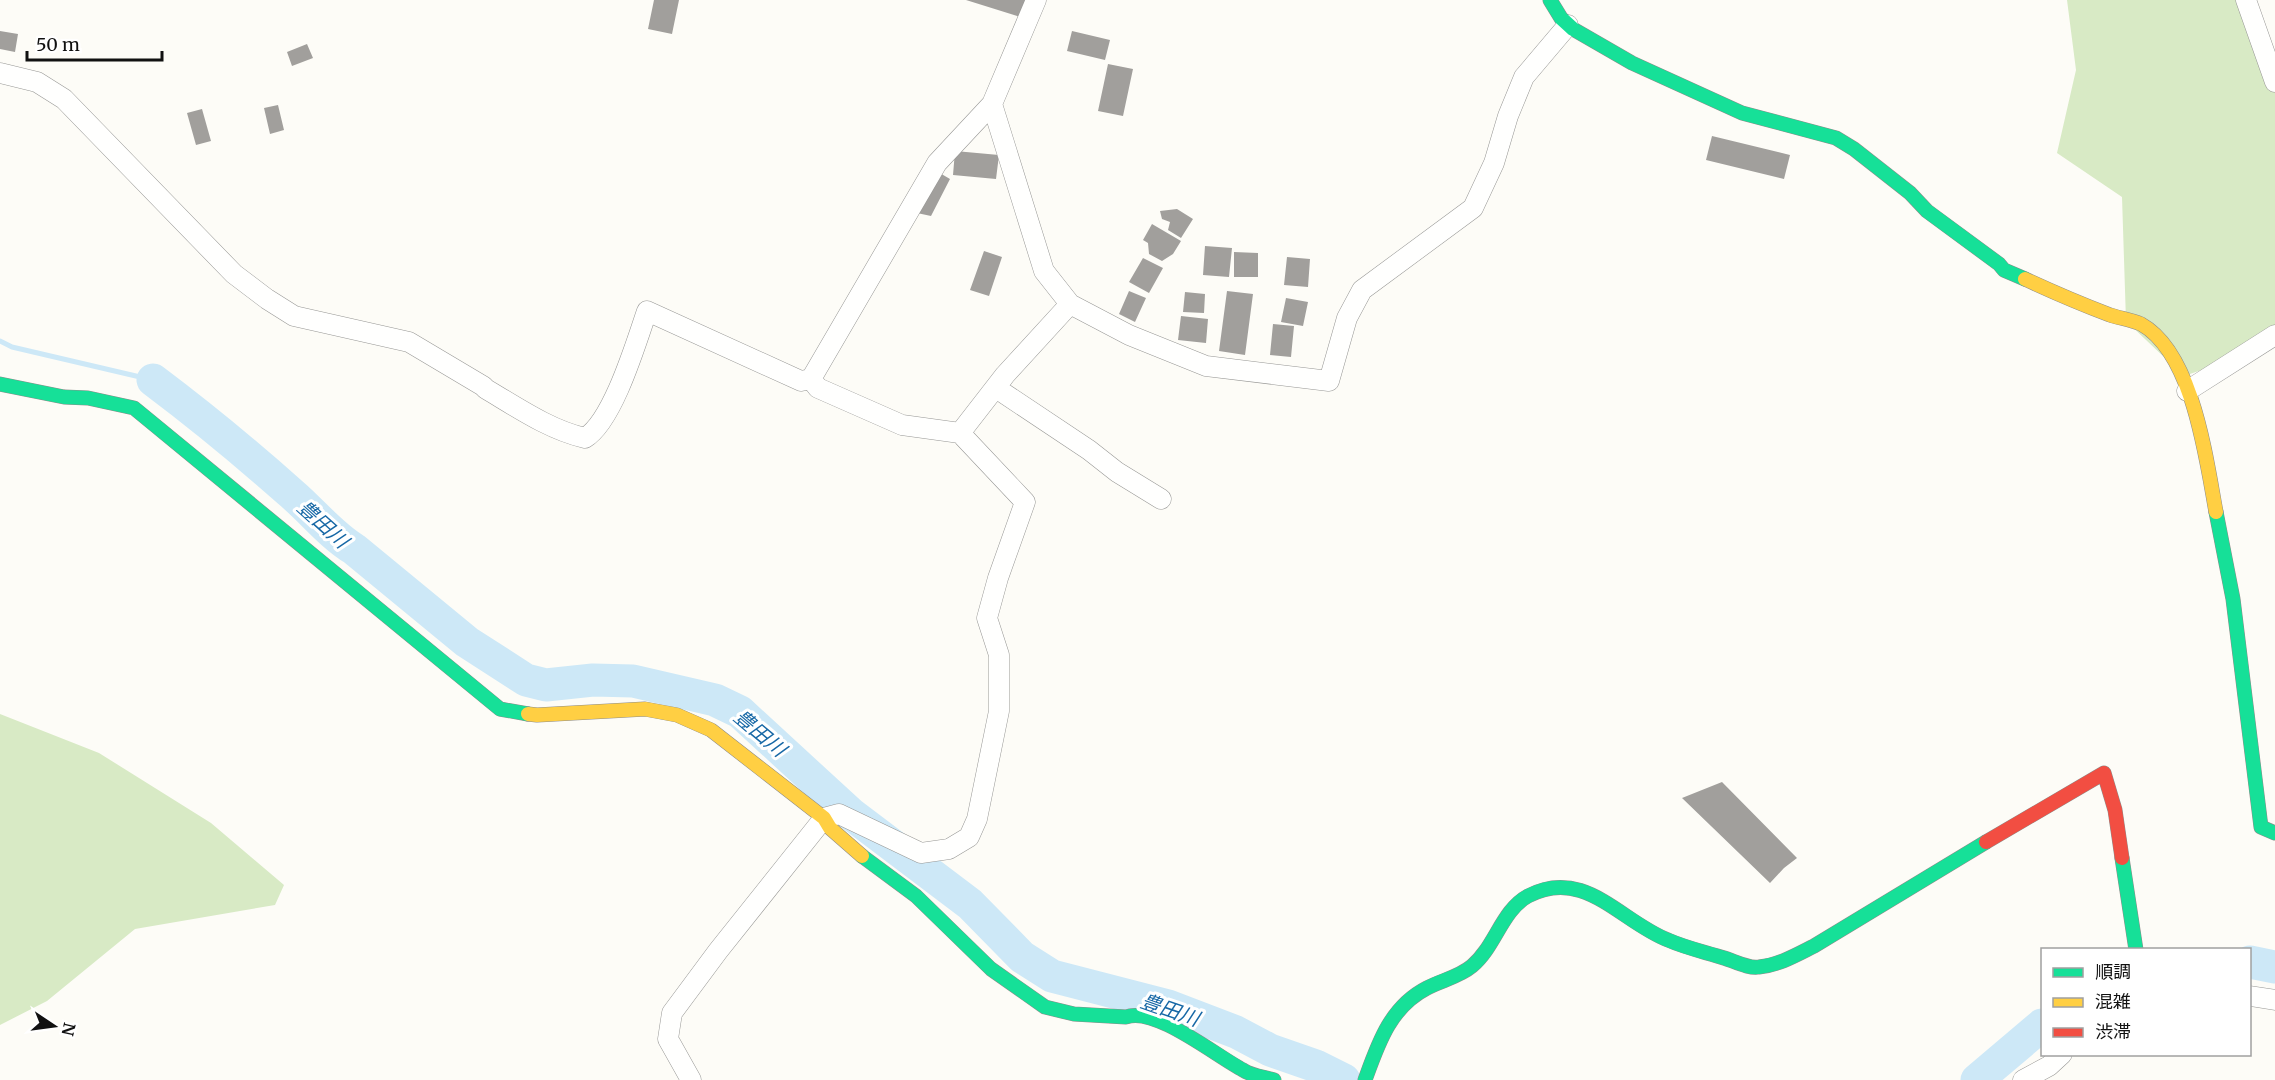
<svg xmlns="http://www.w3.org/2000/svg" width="2275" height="1080" viewBox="0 0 2275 1080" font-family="Merriweather,'Noto Sans JP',serif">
  <rect width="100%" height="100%" fill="#fdfcf7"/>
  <path fill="#d8eac5" d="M2067,0H2239L2275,87V345L2184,376L2126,321L2122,197L2057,153L2076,70Z
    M0,714L99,753L211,823L284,885L275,905L135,929L47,1001L0,1025Z"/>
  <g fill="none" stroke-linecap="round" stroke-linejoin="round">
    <path stroke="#cde8f7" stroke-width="5" d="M0,341L12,347L153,380"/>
    <path stroke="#cde8f7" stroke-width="33" d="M153,380C201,416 247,454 292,494C313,512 331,535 354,549L467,642L526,680L546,685L593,680L633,681L715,700L740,712L851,814L970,904L1022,957L1052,976L1168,1006L1236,1032L1270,1050L1316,1066L1344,1080
      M2250,962L2275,967
      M1977,1080L2042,1025"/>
  </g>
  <path fill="#a19f9c" d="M654,0H679L672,34L648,29Z
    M966,0H1026L1020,17Z
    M0,31L18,34L15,52L0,49Z
    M1072,31L1110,40L1105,60L1067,51Z
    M307,44L313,58L292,66L287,52Z
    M1108,64L1133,69L1123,116L1098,111Z
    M278,105L284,130L270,134L264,108Z
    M202,109L211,141L196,145L187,113Z
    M1712,136L1790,155L1784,179L1706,160Z
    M955,151L999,155L996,179L953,175Z
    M938,172L950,179L931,216L917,213Z
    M1177,209L1193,219L1181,238L1168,230L1170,222L1162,219L1160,211Z
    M1152,224L1181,241L1173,254L1162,261L1149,254L1148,243L1143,240Z
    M1205,246L1232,248L1229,277L1203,275Z
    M984,251L1002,257L989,296L970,290Z
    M1234,252L1258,253V277H1234Z
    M1287,257L1310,259L1308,287L1284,285Z
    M1143,258L1163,268L1149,293L1129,282Z
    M1129,291L1146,298L1135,322L1119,314Z
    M1227,291L1253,294L1245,355L1219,351Z
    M1185,292L1205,294L1204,313L1183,312Z
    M1286,298L1308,302L1303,326L1281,322Z
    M1181,316L1208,319L1206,343L1178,340Z
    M1273,324L1294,326L1291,357L1270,355Z
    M1722,782L1797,858L1784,868L1770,883L1682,798Z"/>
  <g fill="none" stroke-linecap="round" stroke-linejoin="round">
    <defs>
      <path id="street" d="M2246,0L2275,82
        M0,73L37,82L64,99L234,274L267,299L294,316L409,342L483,386L486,389C518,408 550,430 585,438C613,421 636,343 647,311L801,381L811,379
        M992,104L1044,271L1070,304L1129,335L1206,366L1329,381L1347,318L1362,290L1473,208L1494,163L1508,116L1524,77L1568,25
        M811,379L937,163L992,104L1036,0
        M996,388L1089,450L1117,472L1161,499
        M2187,391L2275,335
        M960,433L1005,375L1070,304
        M2250,996L2275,1000
        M691,1080L668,1039L672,1013L718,951L824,818L839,814L921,853L949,849L969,837L977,819L999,711V655L987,618L998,578L1025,502L960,433L902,425L818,388L811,379
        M2023,1080L2049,1066L2062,1054"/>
      <path id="fast" d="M1550,0L1561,18L1573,29L1632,63L1742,113L1836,138L1854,149L1910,193L1927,211L1999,264L2004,270L2025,279
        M0,384L64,397L88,398L134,408L500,709L528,714
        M2216,512L2233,599L2261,827L2275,833
        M862,856L916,896L991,969L1045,1007L1074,1014L1126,1017C1155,1006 1216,1056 1243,1070C1252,1076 1264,1077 1274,1080
        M2122,858L2136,950
        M1365,1080C1378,1044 1390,1007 1427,988C1442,980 1459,977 1472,966C1495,947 1502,910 1528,896C1584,866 1621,922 1668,940C1686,948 1705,952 1724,958C1734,961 1749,969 1759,967C1779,965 1796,955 1814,946L1986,842"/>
      <path id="slow" d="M2025,279C2053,292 2081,304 2110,315C2119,318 2132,320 2141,324C2193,353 2206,458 2216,512
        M528,714L537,715L645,709L677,715L711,730L824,818L830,828L862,856"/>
      <path id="jam" d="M1986,842L2104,773L2115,810L2122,858"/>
    </defs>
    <use href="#street" stroke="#979795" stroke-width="21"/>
    <use href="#fast" stroke="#8e8d8b" stroke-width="15"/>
    <use href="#slow" stroke="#8e8d8b" stroke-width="15"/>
    <use href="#jam" stroke="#8e8d8b" stroke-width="15"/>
    <use href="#street" stroke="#fffffe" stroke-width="20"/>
    <use href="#fast" stroke="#16e098" stroke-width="14"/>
    <use href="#slow" stroke="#ffcf43" stroke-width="14"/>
    <use href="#jam" stroke="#f24e42" stroke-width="14"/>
  </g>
  <g text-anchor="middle" stroke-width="6" stroke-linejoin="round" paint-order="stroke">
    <g font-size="20" font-style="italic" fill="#1768a6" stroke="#fff">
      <text transform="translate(323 524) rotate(42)" y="7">豊田川</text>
      <text transform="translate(760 733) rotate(40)" y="7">豊田川</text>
      <text transform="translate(1170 1010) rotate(19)" y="7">豊田川</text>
    </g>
  </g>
  <rect x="2041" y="948" width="210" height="108" fill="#ffffff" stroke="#a0a0a0" stroke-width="1.5"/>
  <rect x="2053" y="968" width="30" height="9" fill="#16e098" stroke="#a0a0a0" stroke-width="1.5"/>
  <text x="2095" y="978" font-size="18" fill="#111111">順調</text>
  <rect x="2053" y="998" width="30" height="9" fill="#ffcf43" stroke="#a0a0a0" stroke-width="1.5"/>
  <text x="2095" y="1008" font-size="18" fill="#111111">混雑</text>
  <rect x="2053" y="1028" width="30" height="9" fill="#f24e42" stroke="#a0a0a0" stroke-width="1.5"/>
  <text x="2095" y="1038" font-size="18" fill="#111111">渋滞</text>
  <g transform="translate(54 1026) rotate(103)" stroke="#ffffff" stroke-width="4.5" paint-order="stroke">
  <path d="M0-4.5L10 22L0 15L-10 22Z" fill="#111111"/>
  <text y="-9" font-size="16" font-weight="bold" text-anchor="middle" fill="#111111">N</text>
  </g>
  <path d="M27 51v9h135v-9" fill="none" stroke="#111111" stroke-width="3"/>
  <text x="36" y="51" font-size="18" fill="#111111" stroke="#ffffff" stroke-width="4.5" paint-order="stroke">50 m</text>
</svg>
